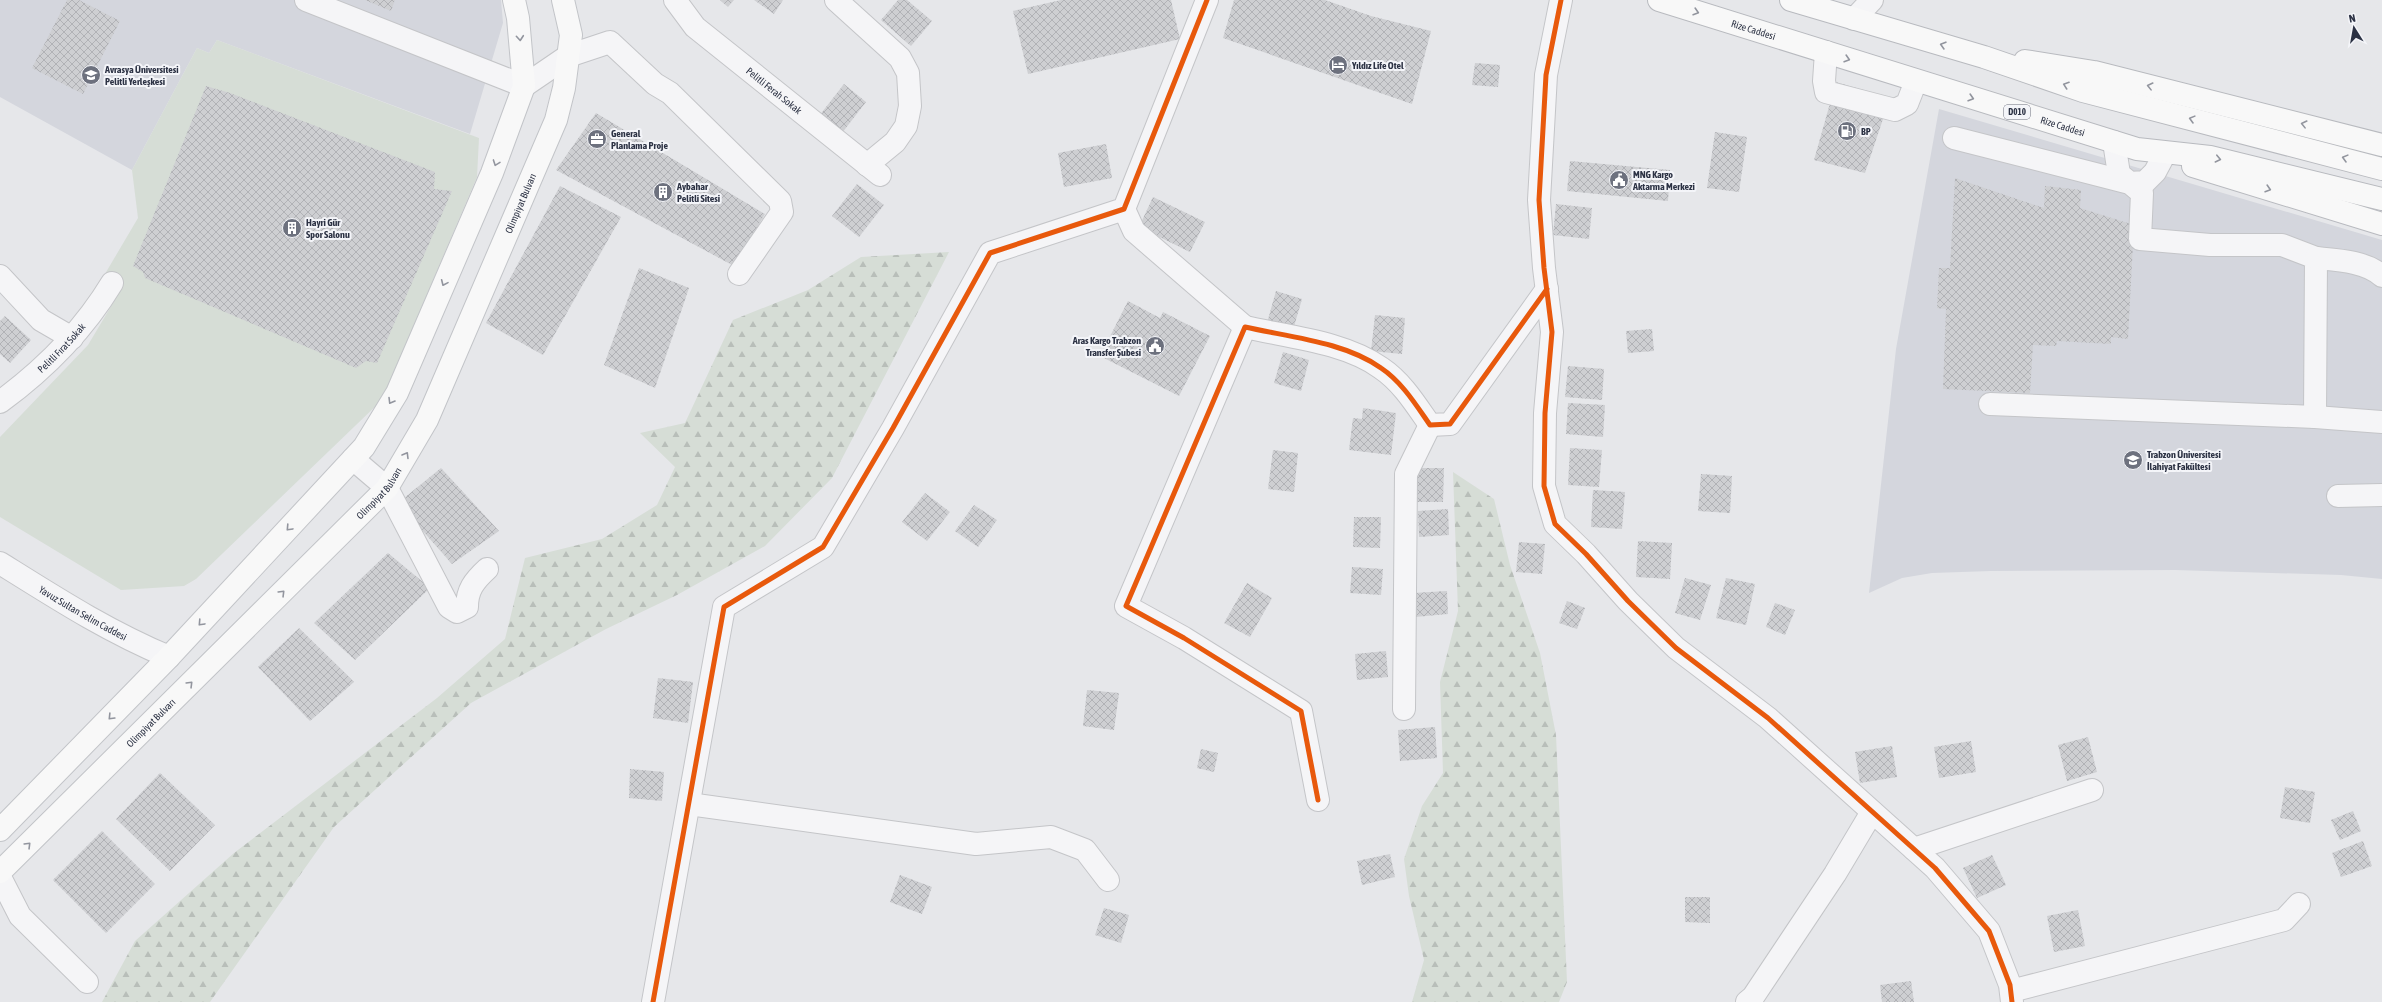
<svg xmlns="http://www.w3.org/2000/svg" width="2382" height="1002" viewBox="0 0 2382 1002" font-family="'Asap Condensed',sans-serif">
  <defs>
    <pattern id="forest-firs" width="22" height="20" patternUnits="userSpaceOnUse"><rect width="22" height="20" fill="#d6ddd6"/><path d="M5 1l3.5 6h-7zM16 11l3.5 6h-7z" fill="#b8beb9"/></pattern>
    <pattern id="building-cross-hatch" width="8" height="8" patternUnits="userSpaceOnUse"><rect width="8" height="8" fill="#cecfd2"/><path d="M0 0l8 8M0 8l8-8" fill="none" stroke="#b1b2b6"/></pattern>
  </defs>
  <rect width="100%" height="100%" fill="#e6e7ea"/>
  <path fill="#d4d6dd" d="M0,0H501L503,23L470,134L217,40L209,53L197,48L132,170L0,97Z
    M1939,109L2382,240V579L2341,575L2175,570L1991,571L1932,573L1902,578L1869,593L1896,349Z"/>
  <path fill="#d6ddd6" d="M217,40L479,138L477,177L382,400L196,579L184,586L121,590L0,517V437L88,345L122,288L102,279L138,218L132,170L197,48L209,53Z"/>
  <path fill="url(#forest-firs)" d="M949,252L832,478L765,546L677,595L606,629L471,703L334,827L210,1002H102L135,941L234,853L437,698L505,639L525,558L602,539L657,505L675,467L640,433L685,423L733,320L808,290L861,257Z
    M1453,472L1494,499L1510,565L1540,653L1556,735L1567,982L1559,1002H1412L1424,960L1409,896L1404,859L1422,806L1443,773L1440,682L1458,611Z"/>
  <path fill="url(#building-cross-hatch)" d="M67,0H79L120,21L83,94L32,68Z
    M365,0H395L391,11Z
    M720,0H734L728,7Z
    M754,0H783L774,14Z
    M898,0H907L932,21L911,46L881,20Z
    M1061,0H1171L1180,39L1028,74L1013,11Z
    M1234,0H1325L1371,16L1431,31L1412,104L1223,38Z
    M1475,63L1500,65L1498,87L1472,85Z
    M1836,82L1890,98L1865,173L1814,160Z
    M844,84L866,102L842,133L819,116Z
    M206,86L230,93L435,172L434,189L452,191L377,363L366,361L356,368L145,278L143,272L133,266Z
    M596,113L765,214L734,266L556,170Z
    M1715,132L1747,137L1739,192L1707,188Z
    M1106,144L1112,178L1064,187L1058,153Z
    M1570,161L1670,170L1668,201L1567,191Z
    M1955,178L2044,208L2045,186L2081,190L2080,208L2134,225L2128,339L2111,337V344L2057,341L2056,346L2033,345L2030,393L1943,389L1946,309L1937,308L1939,268H1950Z
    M857,184L884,205L859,237L832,216Z
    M560,186L621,217L543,355L486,323Z
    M1153,197L1205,222L1190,252L1139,227Z
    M1556,204L1592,208L1589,239L1553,235Z
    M639,268L689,288L655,388L604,365Z
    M1276,291L1302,299L1293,330L1267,323Z
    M1128,301L1160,318L1163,312L1210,336L1179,396L1100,356Z
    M1375,315L1405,318L1402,354L1371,351Z
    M5,316L31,340L10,363L0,354V321Z
    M1652,329L1654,351L1628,353L1626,331Z
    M1283,352L1309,360L1301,391L1274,383Z
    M1568,366L1604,369L1602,400L1565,397Z
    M1568,403L1605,405L1603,437L1566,434Z
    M1363,408L1396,413L1391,455L1349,450L1353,418L1362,419Z
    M1570,448L1602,450L1599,487L1568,485Z
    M1273,450L1298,453L1294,492L1268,489Z
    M441,468L499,531L452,564L398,503Z
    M1415,468H1444L1443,502H1414Z
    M1701,474L1732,476L1730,513L1698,511Z
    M1593,490L1625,492L1622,529L1591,527Z
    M925,493L950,512L927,541L902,522Z
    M974,505L997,520L978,547L955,531Z
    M1448,509L1449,535L1419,537L1418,511Z
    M1354,517H1381L1380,548L1353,547Z
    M1638,541L1672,543L1670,579L1636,577Z
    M1519,542L1545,544L1542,574L1516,572Z
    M388,553L430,588L355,660L314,623Z
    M1352,567L1383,569L1381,595L1350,593Z
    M1685,578L1711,585L1700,620L1675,613Z
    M1726,578L1755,584L1746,625L1716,618Z
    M1247,583L1272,598L1250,637L1224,623Z
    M1447,591L1448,614L1415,617L1413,593Z
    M1567,601L1585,608L1577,629L1559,623Z
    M1775,603L1795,610L1785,635L1766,627Z
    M299,628L354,682L310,721L258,667Z
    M1386,651L1388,677L1357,680L1355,654Z
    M658,678L693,682L688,723L653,718Z
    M1087,690L1119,693L1114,730L1083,726Z
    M1435,727L1437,758L1400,761L1398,730Z
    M2088,737L2097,772L2067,781L2058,745Z
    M1971,741L1976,772L1939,778L1934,747Z
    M1892,746L1897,777L1860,783L1855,752Z
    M1201,749L1218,753L1214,772L1197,768Z
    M630,769L664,772L662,801L629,798Z
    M160,773L215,825L170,871L116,819Z
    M2285,787L2315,792L2310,823L2280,818Z
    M2353,811L2361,831L2340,840L2331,820Z
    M102,831L155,884L106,933L53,880Z
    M2363,841L2372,866L2341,877L2332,853Z
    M1390,854L1395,877L1362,885L1357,861Z
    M1992,855L2006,885L1977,898L1963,868Z
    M900,875L932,887L922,914L890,902Z
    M1685,897H1710V923L1685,922Z
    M1104,908L1129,915L1121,943L1095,935Z
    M2078,910L2085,946L2054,952L2047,916Z
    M1911,981L1914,1002H1882L1880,985Z"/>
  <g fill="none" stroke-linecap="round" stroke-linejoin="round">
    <defs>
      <g id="minor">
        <path d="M306,0L524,86L568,56L610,42L655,84L670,93L780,201L782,212L739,274"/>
        <path id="s1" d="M675,0L695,27L880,175"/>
        <path d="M836,0L900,58L908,73L910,106L906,126L895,142L867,165"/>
        <path d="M1561,0L1546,75L1539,200L1544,268L1552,332L1545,413L1544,486L1555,524L1586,554L1628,601L1676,648L1768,718L1935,868L1989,931L2010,985L2012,1002"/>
        <path d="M1854,19L1872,0"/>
        <path d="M1826,52L1824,81L1826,92L1895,110L1907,104L1916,81"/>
        <path d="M1954,138L2130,183L2142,193L2140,239L2210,245H2282L2316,258L2315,417"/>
        <path d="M2114,142L2119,174L2130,183L2145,182L2155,172L2163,157"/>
        <path d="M1124,209L1134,231L1245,327"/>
        <path d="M2316,258C2336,260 2366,261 2382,276"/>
        <path d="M0,276L41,320L72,338"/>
        <path id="s2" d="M0,402C45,369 83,331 112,283"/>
        <path d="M1990,404L2315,417L2382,422"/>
        <path d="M353,459L387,488L449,607L457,612L467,607C467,590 474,581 487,569"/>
        <path d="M2338,496L2382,495"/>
        <path id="s3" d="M0,563C56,598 107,631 169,657"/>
        <path d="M1404,709L1406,474L1430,425"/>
        <path d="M1318,800L1301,711L1184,638L1126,606L1245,327C1289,337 1345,342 1381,368C1402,382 1416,405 1430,425L1450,424L1547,289"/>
        <path d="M689,804L976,844L1051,837L1085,850L1108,880"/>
        <path d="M1914,849L2092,790"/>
        <path d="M0,877L20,916L87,982"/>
        <path d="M2011,991L2284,920L2299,904"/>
        <path d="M653,1002L724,607L823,547L893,428L990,253L1124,209L1207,0"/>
        <path d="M1747,1002L1753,997L1835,874L1872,812"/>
      </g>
      <g id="major">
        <path d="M0,830L169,657L364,447L397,393L492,173L524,86L518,18L514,0"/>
        <path id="s4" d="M0,872L387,488L427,420L556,120L564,88L571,35L563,0"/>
      </g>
      <g id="highway">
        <path id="s5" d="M1659,0L2137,149L2210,157L2382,199"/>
        <path d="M1791,0L1984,57L2083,91L2382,169"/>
        <path d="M2025,61L2094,72L2382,145"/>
        <path d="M2193,166L2382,224"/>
      </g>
    </defs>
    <use href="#minor" stroke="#c4c5c8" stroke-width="24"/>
    <use href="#major" stroke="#c2c4c8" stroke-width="24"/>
    <use href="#highway" stroke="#b8babf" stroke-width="24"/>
    <use href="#minor" stroke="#f5f5f7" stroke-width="22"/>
    <use href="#major" stroke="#f8f8f8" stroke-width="22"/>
    <use href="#highway" stroke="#f8f8f8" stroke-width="22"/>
    <defs>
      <path id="cycleway" d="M1561,0L1546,75L1539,200L1544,268L1552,332L1545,413L1544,486L1555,524L1586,554L1628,601L1676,648L1768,718L1935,868L1989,931L2010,985L2012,1002
        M1318,800L1301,711L1184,638L1126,606L1245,327C1289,337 1345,342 1381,368C1402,382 1416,405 1430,425L1450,424L1547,289
        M653,1002L724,607L823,547L893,428L990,253L1124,209L1207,0"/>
    </defs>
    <use href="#cycleway" stroke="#f4f5f9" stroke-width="8"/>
    <use href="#cycleway" stroke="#e8590c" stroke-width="5"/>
  </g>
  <defs><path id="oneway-chevron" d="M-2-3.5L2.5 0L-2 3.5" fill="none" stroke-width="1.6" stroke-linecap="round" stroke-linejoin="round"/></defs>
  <g stroke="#92959e">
    <use href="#oneway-chevron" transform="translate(1696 12) rotate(17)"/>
    <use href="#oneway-chevron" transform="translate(520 38) rotate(85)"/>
    <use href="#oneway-chevron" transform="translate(1943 45) rotate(-164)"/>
    <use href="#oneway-chevron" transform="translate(1847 59) rotate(17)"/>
    <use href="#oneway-chevron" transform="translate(2066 85) rotate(-161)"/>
    <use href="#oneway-chevron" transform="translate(2150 86) rotate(-166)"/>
    <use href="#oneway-chevron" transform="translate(1971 98) rotate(17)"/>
    <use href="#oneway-chevron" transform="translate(2192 119) rotate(-165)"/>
    <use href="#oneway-chevron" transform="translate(2304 124) rotate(-166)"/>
    <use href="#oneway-chevron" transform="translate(2345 158) rotate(-165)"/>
    <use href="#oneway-chevron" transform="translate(2218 159) rotate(13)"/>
    <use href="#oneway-chevron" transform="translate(496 163) rotate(110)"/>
    <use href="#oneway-chevron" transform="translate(2268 189) rotate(17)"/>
    <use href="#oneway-chevron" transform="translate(444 283) rotate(114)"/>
    <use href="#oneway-chevron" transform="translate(391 401) rotate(121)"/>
    <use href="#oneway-chevron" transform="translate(406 455) rotate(-59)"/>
    <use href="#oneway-chevron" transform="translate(289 528) rotate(133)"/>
    <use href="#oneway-chevron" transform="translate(282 593) rotate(-45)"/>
    <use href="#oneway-chevron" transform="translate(201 623) rotate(133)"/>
    <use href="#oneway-chevron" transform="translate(190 684) rotate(-45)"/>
    <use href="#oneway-chevron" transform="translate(111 717) rotate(134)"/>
    <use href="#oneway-chevron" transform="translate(28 845) rotate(-45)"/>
  </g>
  <defs>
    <symbol id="hotel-disc" viewBox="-11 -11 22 22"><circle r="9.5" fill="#6d717e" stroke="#f4f5f9"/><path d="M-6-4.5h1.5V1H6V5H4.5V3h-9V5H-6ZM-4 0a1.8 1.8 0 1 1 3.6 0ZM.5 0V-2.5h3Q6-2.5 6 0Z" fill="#fff"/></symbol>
    <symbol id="university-disc" viewBox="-11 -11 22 22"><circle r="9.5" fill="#6d717e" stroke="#f4f5f9"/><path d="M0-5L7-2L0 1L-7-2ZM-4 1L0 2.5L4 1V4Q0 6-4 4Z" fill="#fff"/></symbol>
    <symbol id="fuel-disc" viewBox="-11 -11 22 22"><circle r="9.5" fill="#6d717e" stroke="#f4f5f9"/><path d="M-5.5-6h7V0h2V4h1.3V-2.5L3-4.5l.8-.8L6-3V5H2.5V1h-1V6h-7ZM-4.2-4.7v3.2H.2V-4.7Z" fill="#fff"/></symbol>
    <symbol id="office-disc" viewBox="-11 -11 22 22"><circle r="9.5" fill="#6d717e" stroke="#f4f5f9"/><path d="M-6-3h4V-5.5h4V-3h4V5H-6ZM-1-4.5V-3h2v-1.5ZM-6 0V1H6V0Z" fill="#fff"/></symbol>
    <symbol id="civic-disc" viewBox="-11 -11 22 22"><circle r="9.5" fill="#6d717e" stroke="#f4f5f9"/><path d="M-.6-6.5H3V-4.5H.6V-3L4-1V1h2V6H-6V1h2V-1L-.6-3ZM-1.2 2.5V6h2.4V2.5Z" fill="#fff"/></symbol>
    <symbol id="building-disc" viewBox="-11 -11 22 22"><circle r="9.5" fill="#6d717e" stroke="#f4f5f9"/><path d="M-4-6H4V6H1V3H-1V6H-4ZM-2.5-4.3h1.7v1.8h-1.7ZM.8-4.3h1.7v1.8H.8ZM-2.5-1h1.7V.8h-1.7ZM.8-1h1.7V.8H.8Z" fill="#fff"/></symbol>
  </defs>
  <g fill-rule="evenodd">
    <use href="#hotel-disc" x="1327" y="54" width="22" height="22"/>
    <use href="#university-disc" x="80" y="64" width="22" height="22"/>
    <use href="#fuel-disc" x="1836" y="120" width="22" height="22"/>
    <use href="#office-disc" x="586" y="128" width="22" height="22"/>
    <use href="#civic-disc" x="1608" y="169" width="22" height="22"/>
    <use href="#building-disc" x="652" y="181" width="22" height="22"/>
    <use href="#building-disc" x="281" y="217" width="22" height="22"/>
    <use href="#civic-disc" x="1144" y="335" width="22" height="22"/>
    <use href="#university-disc" x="2122" y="449" width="22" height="22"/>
  </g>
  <g text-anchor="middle" stroke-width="4" stroke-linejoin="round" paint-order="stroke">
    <rect fill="#f4f5f9" stroke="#686c7a" stroke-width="1" x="2004" y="105" width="26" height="14" rx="3"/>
    <g font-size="9" font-weight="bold" fill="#2c3244">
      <text x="2017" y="115">D010</text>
    </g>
    <g font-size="10" fill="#2c3244" stroke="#f4f5f9">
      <text dy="4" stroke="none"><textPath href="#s5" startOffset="99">Rize Caddesi</textPath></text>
      <text dy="4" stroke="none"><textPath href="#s1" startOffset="135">Pelitli Ferah Sokak</textPath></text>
      <text dy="4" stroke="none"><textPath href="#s5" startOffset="423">Rize Caddesi</textPath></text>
      <text dy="4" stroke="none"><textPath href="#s4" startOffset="860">Olimpiyat Bulvarı</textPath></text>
      <text dy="4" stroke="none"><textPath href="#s2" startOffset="82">Pelitli Fırat Sokak</textPath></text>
      <text dy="4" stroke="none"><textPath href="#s4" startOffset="536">Olimpiyat Bulvarı</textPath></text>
      <text dy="4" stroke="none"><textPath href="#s3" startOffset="97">Yavuz Sultan Selim Caddesi</textPath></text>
      <text dy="4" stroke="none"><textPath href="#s4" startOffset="212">Olimpiyat Bulvarı</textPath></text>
    </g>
    <g font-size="10" font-weight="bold" fill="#2c3244" stroke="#f4f5f9" text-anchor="start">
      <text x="1352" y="69">Yıldız Life Otel</text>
      <text x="105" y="73">Avrasya Üniversitesi<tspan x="105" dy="12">Pelitli Yerleşkesi</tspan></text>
      <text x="1861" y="135">BP</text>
      <text x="611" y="137">General<tspan x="611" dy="12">Planlama Proje</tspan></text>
      <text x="1633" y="178">MNG Kargo<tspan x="1633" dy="12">Aktarma Merkezi</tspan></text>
      <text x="677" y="190">Aybahar<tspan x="677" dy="12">Pelitli Sitesi</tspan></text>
      <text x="306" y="226">Hayri Gür<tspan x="306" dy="12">Spor Salonu</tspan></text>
      <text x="1141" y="344" text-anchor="end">Aras Kargo Trabzon<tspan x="1141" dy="12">Transfer Şubesi</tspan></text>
      <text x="2147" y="458">Trabzon Üniversitesi<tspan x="2147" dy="12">İlahiyat Fakültesi</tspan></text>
    </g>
  </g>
  <g transform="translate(2354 28) rotate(349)" stroke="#f4f5f9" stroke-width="3" paint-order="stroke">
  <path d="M0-3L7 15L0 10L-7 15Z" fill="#2c3244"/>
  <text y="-6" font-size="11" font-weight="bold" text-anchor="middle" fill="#2c3244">N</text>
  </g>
</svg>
